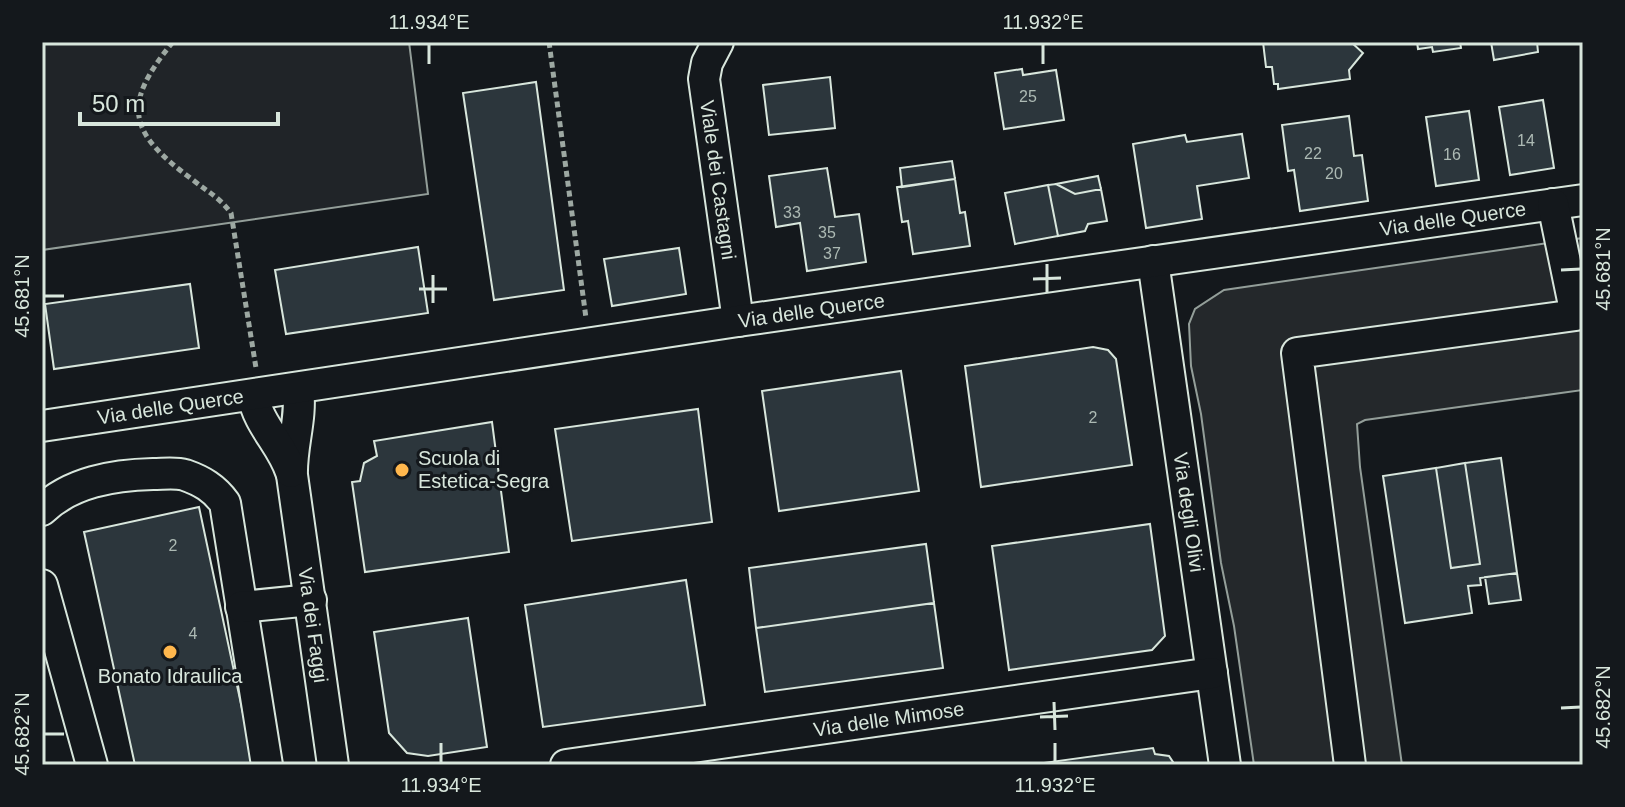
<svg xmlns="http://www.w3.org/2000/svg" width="1625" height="807" viewBox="0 0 1625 807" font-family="Helvetica,sans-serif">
  <rect width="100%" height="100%" fill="#14181c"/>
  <path fill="#202428" stroke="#939e99" stroke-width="2" d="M42,42H409L428,194L42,250Z"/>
  <path fill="#24282b" stroke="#939e99" stroke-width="2" d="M1583,238V390L1365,420L1357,424L1360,467L1402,765H1254L1234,626L1221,563L1201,414L1191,366L1189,324L1195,309L1224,290Z"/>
  <path fill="#2c363c" stroke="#d8e6dc" stroke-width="2" d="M1263,42H1351L1363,53L1349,70L1350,79L1278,89V84H1274L1272,67H1266Z
    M1417,42H1460L1461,48L1433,52L1432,47L1418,49Z
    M1491,42H1537L1538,52L1494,60Z
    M1022,69L1023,75L1056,70L1064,120L1004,129L995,73Z
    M830,77L835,128L769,135L763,85Z
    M536,82L564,290L494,300L463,93Z
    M1543,100L1554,168L1510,175L1499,107Z
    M1469,111L1479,180L1436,186L1426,117Z
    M1349,116L1354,156L1362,155L1368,201L1300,211L1294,170L1288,171L1282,125Z
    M1242,134L1249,178L1197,186L1202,219L1146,228L1133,144L1185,135L1187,142Z
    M952,161L955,179L902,187L900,168Z
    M827,168L835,217L859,214L866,262L807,271L800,223L776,227L769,176Z
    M1098,176L1101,189L1075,194L1056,184Z
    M955,179L960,213L965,212L970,246L913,254L908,221L902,222L897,187Z
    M1056,184L1075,194L1101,189L1107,221L1088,224L1085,231L1058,236L1048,185Z
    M1048,185L1058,236L1015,244L1005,193Z
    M418,247L428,313L286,334L275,270Z
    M679,248L686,294L612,306L604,259Z
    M190,284L199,348L54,369L45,304Z
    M1093,347L1108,350L1116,359L1132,465L981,487L965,366Z
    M901,371L919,491L779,511L762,391Z
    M698,409L712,522L572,541L555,429Z
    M492,422L509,552L365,572L352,482L360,481L364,463L377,456L374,441Z
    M1501,458L1517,573L1480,578L1481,585L1468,586L1472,613L1405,623L1383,476L1436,468L1451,568L1480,564L1465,463Z
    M1465,463L1480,564L1451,568L1436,468Z
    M199,507L254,765H135L84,532Z
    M1150,524L1165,636L1152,650L1009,670L992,546Z
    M926,544L934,603L756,628L749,568Z
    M1517,573L1521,600L1489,604L1485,577Z
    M686,580L705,705L543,727L525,605Z
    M934,603L943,668L765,692L756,628Z
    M468,618L487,747L428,756L407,753L389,733L374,632Z
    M1153,748L1155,754L1169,756L1175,765H1043V763Z"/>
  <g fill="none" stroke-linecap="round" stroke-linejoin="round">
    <defs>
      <g id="minor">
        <path id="s1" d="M718,42L707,63L704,79L738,321"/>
        <path id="s2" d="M1153,261L1225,765"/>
        <path id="s3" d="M298,389C302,418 291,446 292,475L333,765"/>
        <path d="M253,395C258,425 282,444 291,472"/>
        <path id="s4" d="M42,426L738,321L1583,200"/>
        <path d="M42,510C71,482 113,475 153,474C163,474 175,472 185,475C202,481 214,488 225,503L267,765"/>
        <path d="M42,585L92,765"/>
        <path d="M241,607L311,600"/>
        <path id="s5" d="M566,765L1212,673"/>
        <path d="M1350,765L1297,353L1576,315L1553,204"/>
      </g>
    </defs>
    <use href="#minor" stroke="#d8e6dc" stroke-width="34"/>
    <path stroke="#9da8a2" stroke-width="5" stroke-dasharray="6 4" stroke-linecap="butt" d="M173,42C120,106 129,133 193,180C209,193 218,196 231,213L256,368
      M549,42L586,318"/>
    <use href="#minor" stroke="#14181c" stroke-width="30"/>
  </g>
  <path fill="none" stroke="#d8e6dc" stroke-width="3" d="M429,44V64M1043,44V64M1047,264V292M1561,270L1581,269M433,275V303M1033,279L1061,278M419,289H447M44,296H64M1054,702L1055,730M1561,708L1581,707M1040,717L1068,716M44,734H64M441,743V763M1055,743V763"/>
  <g fill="#ffb74d" stroke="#14181c" stroke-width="3">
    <circle cx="402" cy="470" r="8"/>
    <circle cx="170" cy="652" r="8"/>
  </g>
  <g text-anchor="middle" stroke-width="6" stroke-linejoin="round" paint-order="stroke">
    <g font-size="16" fill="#adbab4">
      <text x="1028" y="102">25</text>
      <text x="1526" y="146">14</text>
      <text x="1313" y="159">22</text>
      <text x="1452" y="160">16</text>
      <text x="1334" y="179">20</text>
      <text x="792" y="218">33</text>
      <text x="827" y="238">35</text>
      <text x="832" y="259">37</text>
      <text x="1093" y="423">2</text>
      <text x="173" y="551">2</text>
      <text x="193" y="639">4</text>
    </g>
    <g font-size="20" fill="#d8e6dc" stroke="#14181c">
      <text dy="7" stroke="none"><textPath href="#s1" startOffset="142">Viale dei Castagni</textPath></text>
      <text dy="7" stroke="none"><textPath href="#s4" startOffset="1426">Via delle Querce</textPath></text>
      <text dy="7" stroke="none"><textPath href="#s4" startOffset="778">Via delle Querce</textPath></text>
      <text dy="7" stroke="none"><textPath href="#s4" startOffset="130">Via delle Querce</textPath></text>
      <text dy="7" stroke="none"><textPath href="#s2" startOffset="254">Via degli Olivi</textPath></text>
      <text dy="7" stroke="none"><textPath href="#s3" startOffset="238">Via dei Faggi</textPath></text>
      <text dy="7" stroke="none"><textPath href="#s5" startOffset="326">Via delle Mimose</textPath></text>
    </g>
    <g font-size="20" fill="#d8e6dc" stroke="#14181c" text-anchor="start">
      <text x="418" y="465">Scuola di<tspan x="418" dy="23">Estetica-Segra</tspan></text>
      <text x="170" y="683" text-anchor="middle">Bonato Idraulica</text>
    </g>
  </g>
  <rect width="1625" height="807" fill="none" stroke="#14181c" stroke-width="88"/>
  <path d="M80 112v12h198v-12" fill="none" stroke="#d8e6dc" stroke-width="4"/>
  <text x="92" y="112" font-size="24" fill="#d8e6dc" stroke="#14181c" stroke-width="6" paint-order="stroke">50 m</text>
  <rect x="44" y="44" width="1537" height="719" fill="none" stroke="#d8e6dc" stroke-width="3"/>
  <g font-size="20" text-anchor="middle" fill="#d8e6dc">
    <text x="429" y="29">11.934°E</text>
    <text x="1043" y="29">11.932°E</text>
    <text transform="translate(1603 269) rotate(-90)" y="7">45.681°N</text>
    <text transform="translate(22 296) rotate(-90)" y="7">45.681°N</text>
    <text transform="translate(1603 707) rotate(-90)" y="7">45.682°N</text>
    <text transform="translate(22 734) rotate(-90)" y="7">45.682°N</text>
    <text x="441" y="792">11.934°E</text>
    <text x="1055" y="792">11.932°E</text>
  </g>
</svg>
